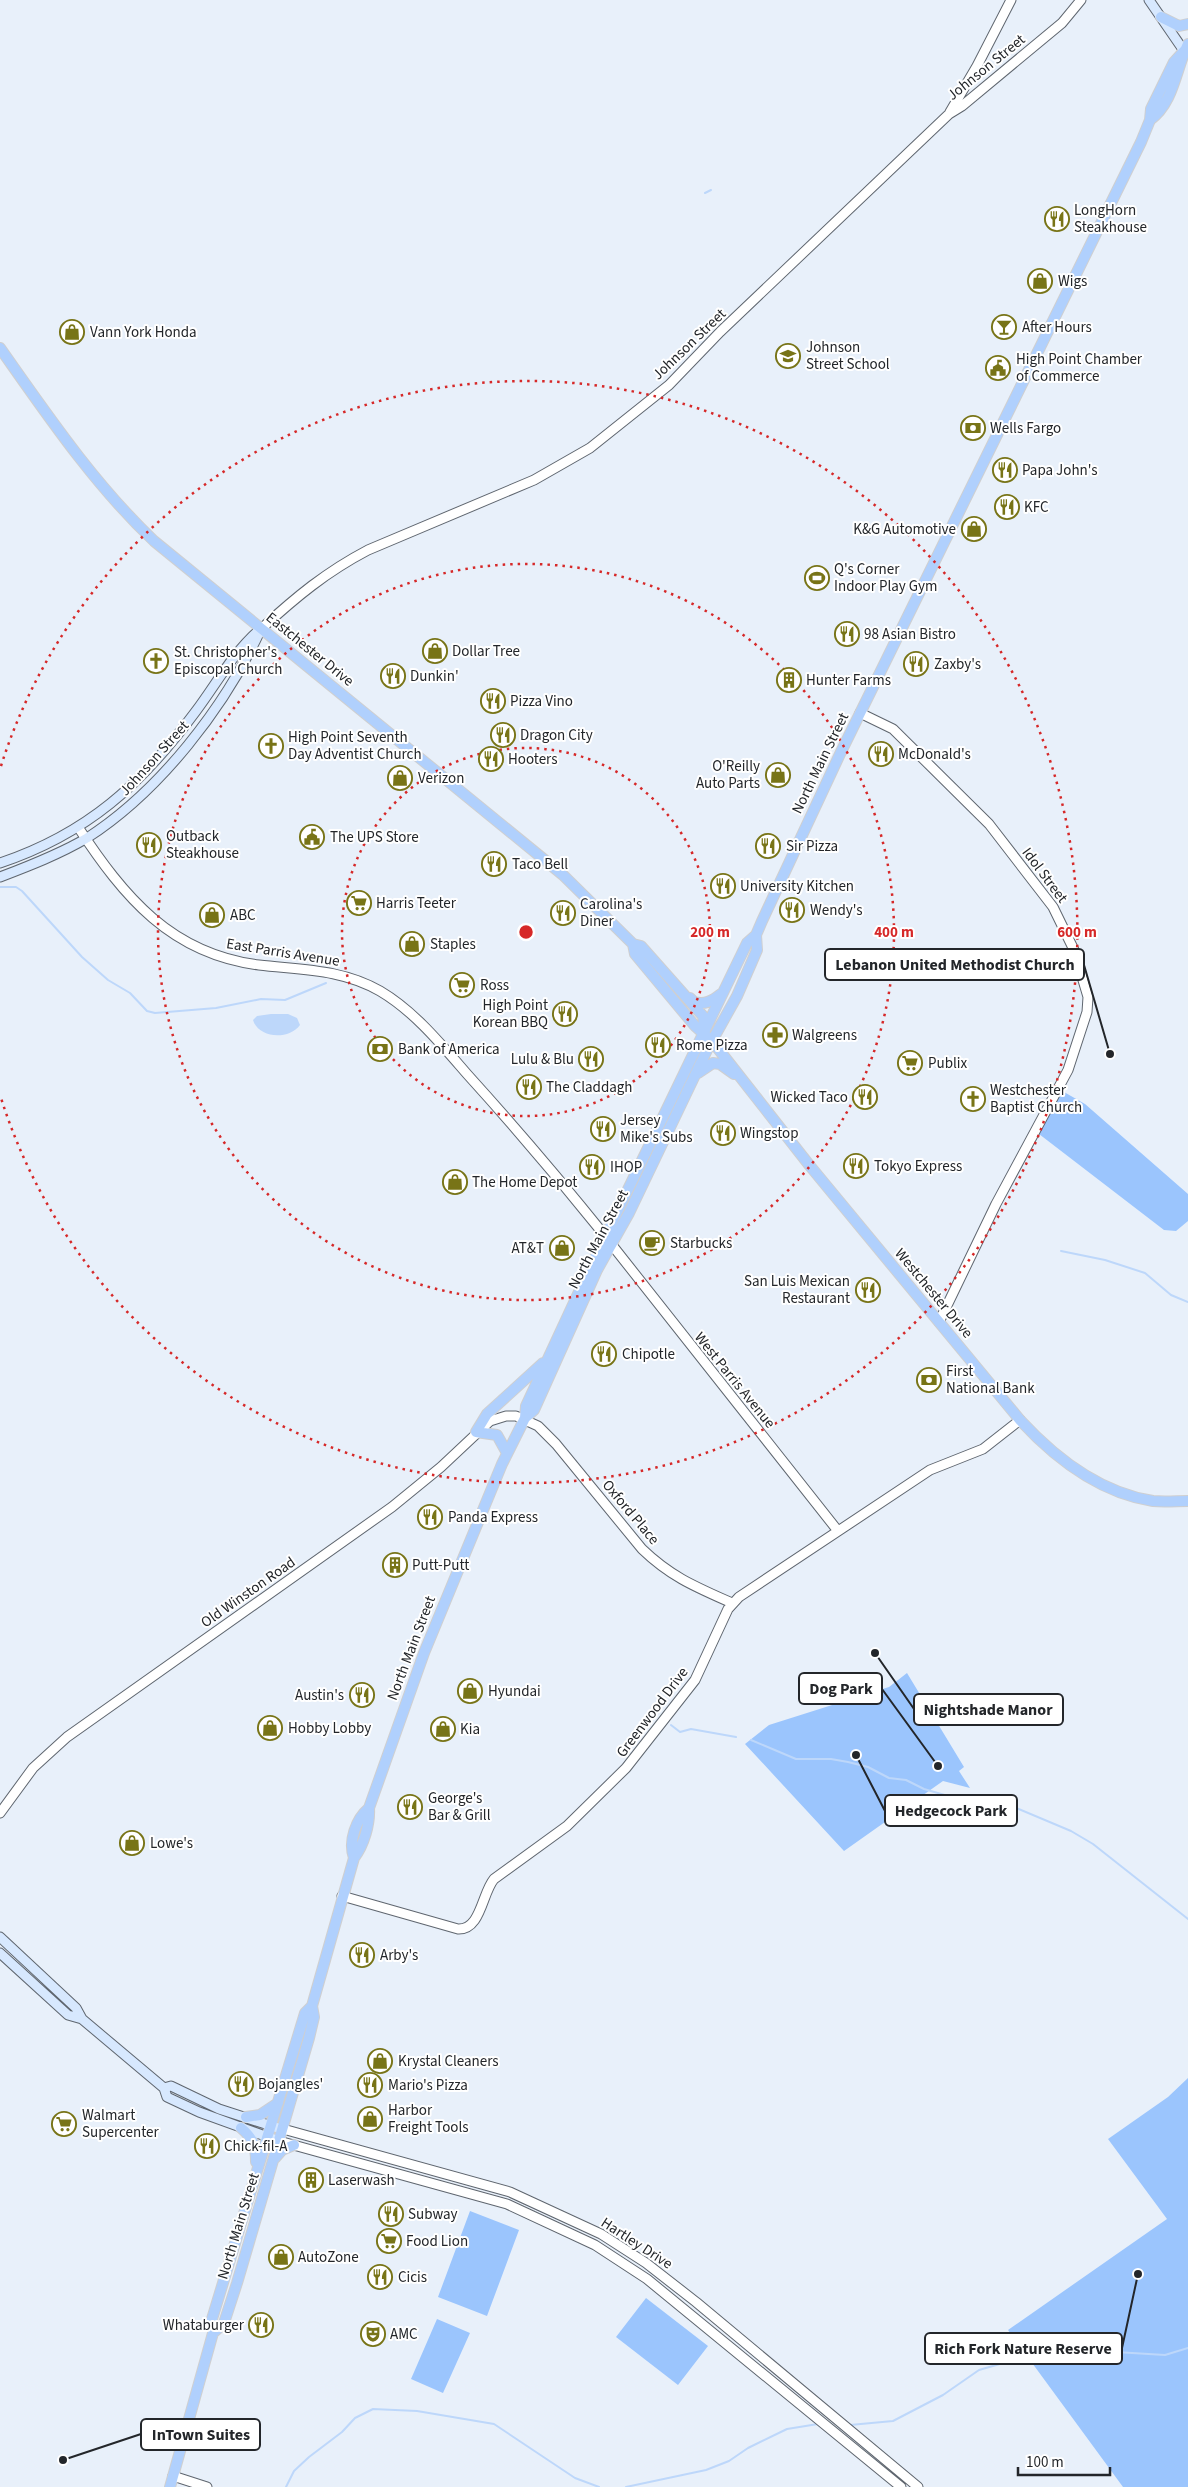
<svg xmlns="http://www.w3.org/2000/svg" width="1188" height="2487" viewBox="0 0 1188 2487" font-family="'Source Sans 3',sans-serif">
  <rect width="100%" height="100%" fill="#e8f0fa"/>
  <path fill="#9bc5fd" d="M1064,1092L1085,1104L1188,1194V1221L1176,1231L1164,1230L1039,1134L1059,1096Z
    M907,1673L964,1767L959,1771L970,1788L943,1781L844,1851L745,1744L769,1725L889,1687Z
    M1188,2078V2487H1123L1008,2330L1167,2219L1108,2139L1168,2097Z
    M470,2211L519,2230L487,2316L438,2297Z
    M646,2298L708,2346L678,2385L616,2337Z
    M437,2319L470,2333L443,2393L411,2379Z"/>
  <path fill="#bdd7fa" d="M271,1014H288L297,1018L300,1025C289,1040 259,1039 253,1020L257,1016Z"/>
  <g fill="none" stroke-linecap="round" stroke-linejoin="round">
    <path stroke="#bdd7fa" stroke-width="2" d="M705,193L711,190
      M0,887H16L22,891L82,957L108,980L130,993L147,1011L155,1013L216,1008L261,999L285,1000L326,983
      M1061,1251L1105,1260L1145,1273L1171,1295L1188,1302
      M671,1725L680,1732L691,1729L736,1737
      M751,1740L796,1759H831L848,1762L868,1767L889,1778L906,1780L924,1789L948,1796L965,1804L978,1807L989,1806
      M1009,1805L1071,1831L1093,1844L1188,1919
      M850,2425L893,2421L943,2395L979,2370L1034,2354L1099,2351L1165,2355L1188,2348
      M286,2487L294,2471L309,2457L342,2432L355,2418L373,2409L417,2411L494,2424L575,2478L599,2487
      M626,2487L706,2470L729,2461L748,2448L787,2429L818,2424"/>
    <defs>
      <path id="tertiary" d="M950,112L977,66L1011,0
        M261,629C296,597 326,572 368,550L534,480L590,448L669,385L720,332L949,114L962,106L1062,23L1081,0
        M860,713L893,729L989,824L1053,907L1074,950L1088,997L1087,1012L1068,1070L996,1204L939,1322
        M78,827C124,897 171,954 259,965C302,970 342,969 380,991C414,1011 441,1044 467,1074C515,1127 561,1181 606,1237
        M612,1245L838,1531
        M0,1813L33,1768L67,1737L392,1507L441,1467L490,1421L506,1416H516L538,1426L556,1444L642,1549C671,1577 696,1587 732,1603
        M342,1896L458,1929C481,1930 482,1893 494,1879L567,1826L626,1768L695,1680L728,1609L739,1597L930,1470L983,1449L1020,1420
        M283,2129L510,2192L601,2234L646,2263L696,2302L918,2487
        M279,2141L507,2204L595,2245L647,2279L901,2487
        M173,2476L207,2487"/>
      <path id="secondary" d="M1149,0L1184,51
        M0,863C87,834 142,784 196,711C217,683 232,654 259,630
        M0,877C29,866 60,854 87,838C160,791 225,707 261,629
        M0,1937L76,2008L82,2019L164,2088L167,2097L199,2112L279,2141
        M0,1953L68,2015L82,2019
        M164,2088L171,2086L219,2109L278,2128"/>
      <path id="primary" d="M1161,17L1179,26L1188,24
        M1150,120C1174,103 1176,68 1188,44
        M0,348C48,416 94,484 154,541L563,875L633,944L635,954L695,1026L712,1041L810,1166L1020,1420C1056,1459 1100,1493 1153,1501C1164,1502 1177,1501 1188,1501
        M633,944L641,946L703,1016L705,1031
        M690,998L694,1002C705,1005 712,1001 721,994
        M698,1073L713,1063L720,1064L734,1074
        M525,1418L534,1410L597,1270L629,1213L708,1048L737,996L757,950L756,935L762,921L840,754L1141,142L1150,120L1151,109L1174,62L1184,51
        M507,1453L497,1435L476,1432L487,1414L543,1363
        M354,1858C348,1841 356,1819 369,1808
        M246,2117L260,2115L278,2103
        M241,2128C253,2138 256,2146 256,2162
        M275,2158L282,2150L294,2145
        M213,2333L224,2323L237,2283L309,2038L314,2017L312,2006
        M170,2487L213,2333L212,2319L305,2013L312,2006L354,1858C364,1845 370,1824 369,1808L424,1653L502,1464L525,1418L526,1406L591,1266L747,943L756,935"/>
    </defs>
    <use href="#tertiary" stroke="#5f666f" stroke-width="11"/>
    <use href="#secondary" stroke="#5f666f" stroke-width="11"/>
    <use href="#primary" stroke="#cfcfd0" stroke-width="12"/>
    <use href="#tertiary" stroke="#fff" stroke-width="9"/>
    <use href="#secondary" stroke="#d7e8fe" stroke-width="9"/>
    <use href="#primary" stroke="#b0d0fd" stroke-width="10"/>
  </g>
  <g fill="none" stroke="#d62828" stroke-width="2.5" stroke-dasharray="2.5 5">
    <circle cx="526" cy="932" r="184"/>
    <circle cx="526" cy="932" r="368"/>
    <path d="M1 766A551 551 0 1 1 1 1098"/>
  </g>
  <defs>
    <symbol id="restaurant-ring" viewBox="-11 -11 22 22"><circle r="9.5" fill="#fff" stroke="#787417" stroke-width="1.5"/><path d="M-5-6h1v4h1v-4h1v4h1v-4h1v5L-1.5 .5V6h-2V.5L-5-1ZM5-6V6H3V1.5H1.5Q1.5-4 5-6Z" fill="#787417"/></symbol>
    <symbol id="shop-ring" viewBox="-11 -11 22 22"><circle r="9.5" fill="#fff" stroke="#787417" stroke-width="1.5"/><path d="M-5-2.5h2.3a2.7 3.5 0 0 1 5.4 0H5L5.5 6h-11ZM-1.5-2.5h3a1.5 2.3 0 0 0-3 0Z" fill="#787417"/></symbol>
    <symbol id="bar-ring" viewBox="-11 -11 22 22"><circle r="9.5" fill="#fff" stroke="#787417" stroke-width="1.5"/><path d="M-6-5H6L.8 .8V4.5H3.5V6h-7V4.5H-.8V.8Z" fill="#787417"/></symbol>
    <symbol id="school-ring" viewBox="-11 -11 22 22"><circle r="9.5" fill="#fff" stroke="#787417" stroke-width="1.5"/><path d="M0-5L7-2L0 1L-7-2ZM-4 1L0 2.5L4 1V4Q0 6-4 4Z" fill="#787417"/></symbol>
    <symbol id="civic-ring" viewBox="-11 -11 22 22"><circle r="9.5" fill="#fff" stroke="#787417" stroke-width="1.5"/><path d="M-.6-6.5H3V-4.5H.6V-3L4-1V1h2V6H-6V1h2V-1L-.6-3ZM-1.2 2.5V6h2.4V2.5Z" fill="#787417"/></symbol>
    <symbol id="bank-ring" viewBox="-11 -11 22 22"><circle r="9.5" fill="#fff" stroke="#787417" stroke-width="1.5"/><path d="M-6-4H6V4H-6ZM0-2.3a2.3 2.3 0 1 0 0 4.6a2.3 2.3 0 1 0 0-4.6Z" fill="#787417"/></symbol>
    <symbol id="stadium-ring" viewBox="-11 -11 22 22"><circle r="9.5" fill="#fff" stroke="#787417" stroke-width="1.5"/><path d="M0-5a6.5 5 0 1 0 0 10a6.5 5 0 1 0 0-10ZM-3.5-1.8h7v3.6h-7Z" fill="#787417"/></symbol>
    <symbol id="church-ring" viewBox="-11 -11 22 22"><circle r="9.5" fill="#fff" stroke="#787417" stroke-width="1.5"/><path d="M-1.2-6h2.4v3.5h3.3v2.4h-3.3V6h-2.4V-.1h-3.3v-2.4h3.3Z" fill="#787417"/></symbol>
    <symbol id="building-ring" viewBox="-11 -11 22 22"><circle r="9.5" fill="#fff" stroke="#787417" stroke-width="1.5"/><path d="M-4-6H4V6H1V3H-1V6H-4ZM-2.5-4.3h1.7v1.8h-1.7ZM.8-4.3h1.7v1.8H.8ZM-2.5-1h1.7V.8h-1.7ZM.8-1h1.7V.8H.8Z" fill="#787417"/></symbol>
    <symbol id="supermarket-ring" viewBox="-11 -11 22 22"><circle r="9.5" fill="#fff" stroke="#787417" stroke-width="1.5"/><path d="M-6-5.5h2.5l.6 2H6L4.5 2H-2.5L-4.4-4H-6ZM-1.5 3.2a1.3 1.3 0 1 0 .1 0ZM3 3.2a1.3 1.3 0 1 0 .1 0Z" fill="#787417"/></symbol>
    <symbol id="pharmacy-ring" viewBox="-11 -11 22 22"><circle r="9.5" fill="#fff" stroke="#787417" stroke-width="1.5"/><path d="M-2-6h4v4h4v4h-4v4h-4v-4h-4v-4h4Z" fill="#787417"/></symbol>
    <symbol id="cafe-ring" viewBox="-11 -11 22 22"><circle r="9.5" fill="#fff" stroke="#787417" stroke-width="1.5"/><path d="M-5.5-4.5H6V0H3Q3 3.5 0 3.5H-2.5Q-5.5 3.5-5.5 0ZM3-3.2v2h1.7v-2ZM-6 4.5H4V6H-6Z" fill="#787417"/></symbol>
    <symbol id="theatre-ring" viewBox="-11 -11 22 22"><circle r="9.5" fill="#fff" stroke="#787417" stroke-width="1.5"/><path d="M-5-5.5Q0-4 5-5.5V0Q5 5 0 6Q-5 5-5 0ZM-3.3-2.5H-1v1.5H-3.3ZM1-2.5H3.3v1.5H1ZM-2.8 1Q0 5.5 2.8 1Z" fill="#787417"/></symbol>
  </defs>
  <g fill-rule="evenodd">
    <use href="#restaurant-ring" x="1043" y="205" width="28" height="28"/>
    <use href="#shop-ring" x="1026" y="267" width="28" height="28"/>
    <use href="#bar-ring" x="990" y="313" width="28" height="28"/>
    <use href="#shop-ring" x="58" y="318" width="28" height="28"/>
    <use href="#school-ring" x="774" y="342" width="28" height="28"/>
    <use href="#civic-ring" x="984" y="354" width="28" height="28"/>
    <use href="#bank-ring" x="959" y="414" width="28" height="28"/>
    <use href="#restaurant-ring" x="991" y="456" width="28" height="28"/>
    <use href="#restaurant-ring" x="993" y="493" width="28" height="28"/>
    <use href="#shop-ring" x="960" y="515" width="28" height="28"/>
    <use href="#stadium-ring" x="803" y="564" width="28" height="28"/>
    <use href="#restaurant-ring" x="833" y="620" width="28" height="28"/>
    <use href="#shop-ring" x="421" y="637" width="28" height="28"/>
    <use href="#church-ring" x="142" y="647" width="28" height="28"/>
    <use href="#restaurant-ring" x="902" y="650" width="28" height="28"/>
    <use href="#restaurant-ring" x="379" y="662" width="28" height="28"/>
    <use href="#building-ring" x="775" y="666" width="28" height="28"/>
    <use href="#restaurant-ring" x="479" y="687" width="28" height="28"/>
    <use href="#restaurant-ring" x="489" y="721" width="28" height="28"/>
    <use href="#church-ring" x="257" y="732" width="28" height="28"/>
    <use href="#restaurant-ring" x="867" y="740" width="28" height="28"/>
    <use href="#restaurant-ring" x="477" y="745" width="28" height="28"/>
    <use href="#shop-ring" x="764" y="761" width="28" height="28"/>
    <use href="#shop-ring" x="386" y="764" width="28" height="28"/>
    <use href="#civic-ring" x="298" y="823" width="28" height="28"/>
    <use href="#restaurant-ring" x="135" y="831" width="28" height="28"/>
    <use href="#restaurant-ring" x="754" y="832" width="28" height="28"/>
    <use href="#restaurant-ring" x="480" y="850" width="28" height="28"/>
    <use href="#restaurant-ring" x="709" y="872" width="28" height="28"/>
    <use href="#supermarket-ring" x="345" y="889" width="28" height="28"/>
    <use href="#restaurant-ring" x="778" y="896" width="28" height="28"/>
    <use href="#restaurant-ring" x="549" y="899" width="28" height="28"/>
    <use href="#shop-ring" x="198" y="901" width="28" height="28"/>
    <use href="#shop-ring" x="398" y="930" width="28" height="28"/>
    <use href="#supermarket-ring" x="448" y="971" width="28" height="28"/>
    <use href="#restaurant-ring" x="551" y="1000" width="28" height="28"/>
    <use href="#pharmacy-ring" x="761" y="1021" width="28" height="28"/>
    <use href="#restaurant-ring" x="644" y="1031" width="28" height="28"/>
    <use href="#bank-ring" x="366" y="1035" width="28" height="28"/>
    <use href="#restaurant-ring" x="577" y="1045" width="28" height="28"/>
    <use href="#supermarket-ring" x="896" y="1049" width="28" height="28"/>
    <use href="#restaurant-ring" x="515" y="1073" width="28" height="28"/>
    <use href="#restaurant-ring" x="851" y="1083" width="28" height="28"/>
    <use href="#church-ring" x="959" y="1085" width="28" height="28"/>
    <use href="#restaurant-ring" x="589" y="1115" width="28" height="28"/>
    <use href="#restaurant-ring" x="709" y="1119" width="28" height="28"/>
    <use href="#restaurant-ring" x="842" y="1152" width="28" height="28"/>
    <use href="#restaurant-ring" x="578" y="1153" width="28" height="28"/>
    <use href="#shop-ring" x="441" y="1168" width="28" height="28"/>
    <use href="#cafe-ring" x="638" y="1229" width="28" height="28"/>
    <use href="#shop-ring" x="548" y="1234" width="28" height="28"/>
    <use href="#restaurant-ring" x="854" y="1276" width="28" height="28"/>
    <use href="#restaurant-ring" x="590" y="1340" width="28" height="28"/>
    <use href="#bank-ring" x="915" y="1366" width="28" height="28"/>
    <use href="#restaurant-ring" x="416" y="1503" width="28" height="28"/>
    <use href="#building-ring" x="381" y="1551" width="28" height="28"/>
    <use href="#shop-ring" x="456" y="1677" width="28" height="28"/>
    <use href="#restaurant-ring" x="348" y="1681" width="28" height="28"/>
    <use href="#shop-ring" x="256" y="1714" width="28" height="28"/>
    <use href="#shop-ring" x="429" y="1715" width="28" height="28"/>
    <use href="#restaurant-ring" x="396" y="1793" width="28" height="28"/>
    <use href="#shop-ring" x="118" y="1829" width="28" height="28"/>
    <use href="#restaurant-ring" x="348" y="1941" width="28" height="28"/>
    <use href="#shop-ring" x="366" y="2047" width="28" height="28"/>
    <use href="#restaurant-ring" x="227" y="2070" width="28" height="28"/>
    <use href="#restaurant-ring" x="356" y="2071" width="28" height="28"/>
    <use href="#shop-ring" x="356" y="2105" width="28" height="28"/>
    <use href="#supermarket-ring" x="50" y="2110" width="28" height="28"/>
    <use href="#restaurant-ring" x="193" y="2132" width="28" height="28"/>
    <use href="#building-ring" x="297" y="2166" width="28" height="28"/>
    <use href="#restaurant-ring" x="377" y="2200" width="28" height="28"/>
    <use href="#supermarket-ring" x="375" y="2227" width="28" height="28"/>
    <use href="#shop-ring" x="267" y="2243" width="28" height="28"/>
    <use href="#restaurant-ring" x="366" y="2263" width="28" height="28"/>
    <use href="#restaurant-ring" x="247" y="2311" width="28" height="28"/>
    <use href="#theatre-ring" x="359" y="2320" width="28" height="28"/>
  </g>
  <g text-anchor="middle" stroke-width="4" stroke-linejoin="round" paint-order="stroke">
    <g font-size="15" fill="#23262a" stroke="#fff">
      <text transform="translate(986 67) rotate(-39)" y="5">Johnson Street</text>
      <text transform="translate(689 344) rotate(-44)" y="5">Johnson Street</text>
      <text transform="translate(310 649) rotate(39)" y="5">Eastchester Drive</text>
      <text transform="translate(154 758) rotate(-48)" y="5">Johnson Street</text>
      <text transform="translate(820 763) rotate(-64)" y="5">North Main Street</text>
      <text transform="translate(1045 875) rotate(53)" y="5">Idol Street</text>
      <text transform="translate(283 952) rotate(9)" y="5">East Parris Avenue</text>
      <text transform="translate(598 1239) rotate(-62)" y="5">North Main Street</text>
      <text transform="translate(934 1293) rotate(50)" y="5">Westchester Drive</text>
      <text transform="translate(735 1380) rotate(51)" y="5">West Parris Avenue</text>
      <text transform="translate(631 1512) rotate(50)" y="5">Oxford Place</text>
      <text transform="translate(248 1592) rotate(-35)" y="5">Old Winston Road</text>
      <text transform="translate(411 1648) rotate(-69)" y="5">North Main Street</text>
      <text transform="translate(652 1712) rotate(-53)" y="5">Greenwood Drive</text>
      <text transform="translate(238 2226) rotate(-73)" y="5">North Main Street</text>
      <text transform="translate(637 2243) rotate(33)" y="5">Hartley Drive</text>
    </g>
    <g font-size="15" fill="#23262a" stroke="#fff" text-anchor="start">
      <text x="1074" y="215">LongHorn<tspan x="1074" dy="17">Steakhouse</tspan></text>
      <text x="1058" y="286">Wigs</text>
      <text x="1022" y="332">After Hours</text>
      <text x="90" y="337">Vann York Honda</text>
      <text x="806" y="352">Johnson<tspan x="806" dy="17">Street School</tspan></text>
      <text x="1016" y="364">High Point Chamber<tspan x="1016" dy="17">of Commerce</tspan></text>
      <text x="990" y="433">Wells Fargo</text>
      <text x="1022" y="475">Papa John's</text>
      <text x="1024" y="512">KFC</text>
      <text x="956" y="534" text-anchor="end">K&amp;G Automotive</text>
      <text x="834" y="574">Q's Corner<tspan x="834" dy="17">Indoor Play Gym</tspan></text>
      <text x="864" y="639">98 Asian Bistro</text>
      <text x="452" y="656">Dollar Tree</text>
      <text x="174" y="657">St. Christopher's<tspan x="174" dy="17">Episcopal Church</tspan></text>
      <text x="934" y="669">Zaxby's</text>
      <text x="410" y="681">Dunkin'</text>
      <text x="806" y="685">Hunter Farms</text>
      <text x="510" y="706">Pizza Vino</text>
      <text x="520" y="740">Dragon City</text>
      <text x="288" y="742">High Point Seventh<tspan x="288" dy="17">Day Adventist Church</tspan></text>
      <text x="898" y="759">McDonald's</text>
      <text x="508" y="764">Hooters</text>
      <text x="760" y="771" text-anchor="end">O'Reilly<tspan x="760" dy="17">Auto Parts</tspan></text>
      <text x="418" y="783">Verizon</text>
      <text x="166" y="841">Outback<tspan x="166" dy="17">Steakhouse</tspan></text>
      <text x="330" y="842">The UPS Store</text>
      <text x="786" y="851">Sir Pizza</text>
      <text x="512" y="869">Taco Bell</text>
      <text x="740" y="891">University Kitchen</text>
      <text x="376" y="908">Harris Teeter</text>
      <text x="580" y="909">Carolina's<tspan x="580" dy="17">Diner</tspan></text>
      <text x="810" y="915">Wendy's</text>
      <text x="230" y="920">ABC</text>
      <text x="430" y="949">Staples</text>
      <text x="480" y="990">Ross</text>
      <text x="548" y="1010" text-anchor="end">High Point<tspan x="548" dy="17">Korean BBQ</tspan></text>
      <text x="792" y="1040">Walgreens</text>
      <text x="676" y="1050">Rome Pizza</text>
      <text x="398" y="1054">Bank of America</text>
      <text x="574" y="1064" text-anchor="end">Lulu &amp; Blu</text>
      <text x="928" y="1068">Publix</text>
      <text x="546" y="1092">The Claddagh</text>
      <text x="990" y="1095">Westchester<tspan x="990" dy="17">Baptist Church</tspan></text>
      <text x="848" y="1102" text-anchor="end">Wicked Taco</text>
      <text x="620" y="1125">Jersey<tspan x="620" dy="17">Mike's Subs</tspan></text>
      <text x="740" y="1138">Wingstop</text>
      <text x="874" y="1171">Tokyo Express</text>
      <text x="610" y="1172">IHOP</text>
      <text x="472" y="1187">The Home Depot</text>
      <text x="670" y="1248">Starbucks</text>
      <text x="544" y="1253" text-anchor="end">AT&amp;T</text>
      <text x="850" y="1286" text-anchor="end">San Luis Mexican<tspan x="850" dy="17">Restaurant</tspan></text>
      <text x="622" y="1359">Chipotle</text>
      <text x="946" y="1376">First<tspan x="946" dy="17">National Bank</tspan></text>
      <text x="448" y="1522">Panda Express</text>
      <text x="412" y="1570">Putt-Putt</text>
      <text x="488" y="1696">Hyundai</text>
      <text x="344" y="1700" text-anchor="end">Austin's</text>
      <text x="288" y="1733">Hobby Lobby</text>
      <text x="460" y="1734">Kia</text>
      <text x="428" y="1803">George's<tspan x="428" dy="17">Bar &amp; Grill</tspan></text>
      <text x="150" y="1848">Lowe's</text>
      <text x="380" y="1960">Arby's</text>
      <text x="398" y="2066">Krystal Cleaners</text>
      <text x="258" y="2089">Bojangles'</text>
      <text x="388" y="2090">Mario's Pizza</text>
      <text x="388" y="2115">Harbor<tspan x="388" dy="17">Freight Tools</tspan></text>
      <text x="82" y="2120">Walmart<tspan x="82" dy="17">Supercenter</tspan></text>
      <text x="224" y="2151">Chick-fil-A</text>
      <text x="328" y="2185">Laserwash</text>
      <text x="408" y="2219">Subway</text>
      <text x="406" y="2246">Food Lion</text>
      <text x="298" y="2262">AutoZone</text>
      <text x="398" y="2282">Cicis</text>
      <text x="244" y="2330" text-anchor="end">Whataburger</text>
      <text x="390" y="2339">AMC</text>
    </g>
  </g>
  <circle cx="526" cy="932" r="8" fill="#d62828" stroke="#fff" stroke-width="2.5"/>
  <g font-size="15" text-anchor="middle" font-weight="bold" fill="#d62828" stroke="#fff" stroke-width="4" stroke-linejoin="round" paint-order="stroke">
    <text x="710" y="937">200 m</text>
    <text x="894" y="937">400 m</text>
    <text x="1077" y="937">600 m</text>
  </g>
  <path fill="none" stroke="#23262a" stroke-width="2" d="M1110 1054L1084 965M938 1766L882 1689M875 1653L914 1709M856 1755L885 1811M1138 2274L1122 2348M63 2460L141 2434"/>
  <g fill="#23262a" stroke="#fff" stroke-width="2">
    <circle cx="1110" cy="1054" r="5"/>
    <circle cx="938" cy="1766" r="5"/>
    <circle cx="875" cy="1653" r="5"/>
    <circle cx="856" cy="1755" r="5"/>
    <circle cx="1138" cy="2274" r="5"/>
    <circle cx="63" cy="2460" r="5"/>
  </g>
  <g fill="#fff" stroke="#23262a" stroke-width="2">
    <rect x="825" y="949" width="259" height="31" rx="5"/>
    <rect x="799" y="1673" width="83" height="31" rx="5"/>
    <rect x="914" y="1694" width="149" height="31" rx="5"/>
    <rect x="885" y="1795" width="132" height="31" rx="5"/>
    <rect x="925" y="2333" width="197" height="31" rx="5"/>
    <rect x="141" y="2419" width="119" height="31" rx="5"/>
  </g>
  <g font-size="16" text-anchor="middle" font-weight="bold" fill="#23262a">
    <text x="955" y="970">Lebanon United Methodist Church</text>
    <text x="841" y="1694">Dog Park</text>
    <text x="988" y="1715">Nightshade Manor</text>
    <text x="951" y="1816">Hedgecock Park</text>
    <text x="1023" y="2354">Rich Fork Nature Reserve</text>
    <text x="201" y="2440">InTown Suites</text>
  </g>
  <path d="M1018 2467v8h92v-8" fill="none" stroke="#23262a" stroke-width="2.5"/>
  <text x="1026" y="2467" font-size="15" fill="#23262a" stroke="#ffffff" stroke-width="4" paint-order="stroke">100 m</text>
</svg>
